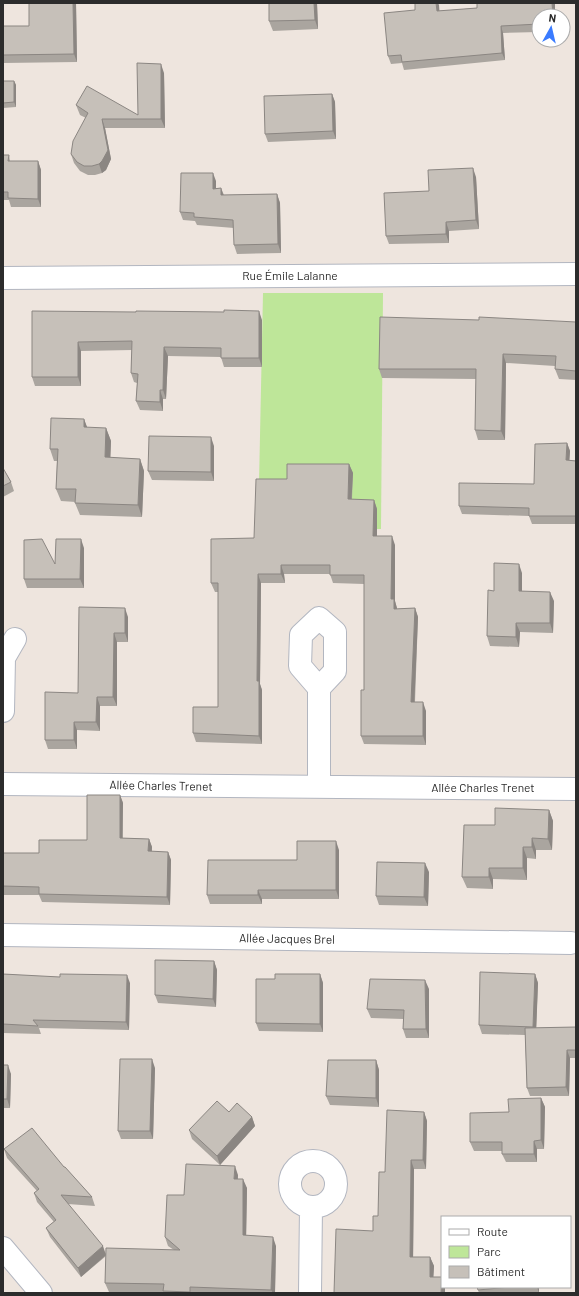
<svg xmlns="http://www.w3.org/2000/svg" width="579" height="1296" viewBox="0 0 579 1296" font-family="Barlow,sans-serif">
  <rect width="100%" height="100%" fill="#eee5de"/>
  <path fill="#bee699" d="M263,293H383L381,529L258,531Z"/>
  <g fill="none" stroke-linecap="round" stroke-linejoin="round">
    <defs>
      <path id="street" d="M3,278L576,274
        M319,688L300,666L301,635L319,618L335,632V671L319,688V787
        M3,711L4,658L15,639
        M3,784L576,789
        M3,935L571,943
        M290 1184a23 23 0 1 1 46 0a23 23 0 1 1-46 0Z
        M3,1248L41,1293
        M310,1293L311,1207"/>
    </defs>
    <use href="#street" stroke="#b2b6c0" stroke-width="24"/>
    <use href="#street" stroke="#fff" stroke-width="22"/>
  </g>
  <path fill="#aaa59f" d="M76,3L77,62L3,63V26H29Z
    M317,3L318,29L273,31L269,21Z
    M477,3H555V16H539V32L503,33L505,60L404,70L402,63L391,64L388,56L415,10L439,5V11L477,8Z
    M164,73L165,128H105L111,159L106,170L102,173L95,175H88L80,171L74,163L71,154L86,118L80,115L76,105L138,115Z
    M3,81H14L16,85V107L3,108Z
    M332,94L335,102L336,139L268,142L265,134Z
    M3,155H9L10,161H38L41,170V207H11L9,200H3Z
    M476,177L479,229L449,231V243L389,244L386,236L429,191Z
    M216,181V188H221L224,195L277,194L280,203L281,253L237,254L234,245V228L197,225L195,221L183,220L180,212Z
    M32,311L262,320V367H224L221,357L168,356L166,399H163V411L140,410L136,401L137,383L134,382L131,373L132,350L81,351V386H35L32,377Z
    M576,322V380L559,379L555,369V366L506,363L505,440H478L475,430L476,379L382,378L379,369Z
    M84,419L87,428H106L111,441L110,458L140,459L144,471L142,517L80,515L75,503L76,502L61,501L56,489L57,461H54L50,449Z
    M567,443L570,451L569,460L576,461V524H532L529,516L462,514L459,506L534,484Z
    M214,446V481L152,480L148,471Z
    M349,464L353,473L352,499L374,500L377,509V536L395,545V601L397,609L415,608L418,617L415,702L426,711V745L364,744L361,736L364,690V584L333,583L330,574H284L285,583H261L260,684L262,690V744L196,742L193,733L218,707V592H215L211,583L254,538L287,479Z
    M3,468L11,482L14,491L3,497Z
    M84,548V588H27L24,579L55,564Z
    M522,573V591L554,601L553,633L520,632L519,647L490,646L487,636L494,591Z
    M79,607L128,617V642H117V706H100V731L77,730V749H48L45,740L78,693Z
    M120,795L123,803V838L149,839L152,847V852H168L171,860L170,905L42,902L39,895H3V853H39L87,840Z
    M549,810L553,821L552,850H536V859L527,858V880L493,879V889L467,888L462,877L495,825Z
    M339,850V899H262V904H210L207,895L297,860Z
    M429,872L428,906L379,905L376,896Z
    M214,961L217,970L216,1007L158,1003L155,995Z
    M3,974L130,983L129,1030L39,1028L41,1034L3,1033Z
    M320,974L323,983V1032L259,1031L256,1023L275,979Z
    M535,974L538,983L536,1028L576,1027V1058H570L569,1096H530L527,1088L525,1035L482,1034L479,1025Z
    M429,989V1038H406L403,1029V1019L371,1018L367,1009Z
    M376,1060L379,1070V1107L330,1105L326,1096Z
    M3,1065L11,1074L10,1108H3Z
    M155,1068L153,1139H121L118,1131Z
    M541,1098L545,1107L544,1149H537V1162H506L502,1154V1151H474L470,1142L509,1112Z
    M229,1112L252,1117L255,1126L220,1165L192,1139L189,1130Z
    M424,1112L427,1121L426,1169H414L413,1257H430L434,1266L433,1277L442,1287L373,1231L378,1216L385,1172Z
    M4,1149L64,1167L92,1197L95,1206L68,1204L106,1254L174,1250L168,1246L165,1237L184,1195L238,1175V1179L247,1188L246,1235L276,1246L275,1293H164V1292H109L105,1283L106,1256L81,1277L50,1237L46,1228L54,1222L37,1202L34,1193L37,1191L7,1158Z
    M477,1287H539V1293H479Z"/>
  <path fill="#8b8682" d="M73,3H76L77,62L74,54Z
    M314,3H317L318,29L315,20Z
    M436,3H438L439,5L440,19L437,11Z
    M552,3H555V16H553Z
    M501,26L503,33L505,60L502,53Z
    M161,64L164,73L165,128L161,119Z
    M14,81L16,85V107L14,102Z
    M332,94L335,102L336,139L333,131Z
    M102,119L105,128L111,159L106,170L102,173L99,164Z
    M38,161L41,170V207L38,199Z
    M473,168L476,177L479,229L476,220Z
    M213,173L216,181V197L213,189Z
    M221,188L224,197L221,195Z
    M277,194L280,203L281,253L278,244Z
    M446,222L449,231V243L446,234Z
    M259,311L262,320V367L259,358Z
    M78,342L81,351V386L78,377Z
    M164,347L168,356L166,399L163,390Z
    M503,354L506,363L505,440L501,431Z
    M160,390L163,399V411L160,402Z
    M84,419L89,432L84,427Z
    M106,428L111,441L110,470L105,457Z
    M211,437L214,446V481L211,472Z
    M567,443L570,451L569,468L566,460Z
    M140,459L144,471L142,517L138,505Z
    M349,464L353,473L351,508L348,499Z
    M374,500L377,509V544L373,536Z
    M392,536L395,545V601L397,608V617L391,599Z
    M81,539L84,548V588L80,579Z
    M519,564L522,573V600L519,591Z
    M281,565L284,574L285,583L281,574Z
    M258,574L261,583L260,684L262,690V744L259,736L257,681Z
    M550,592L554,601L553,633L550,623Z
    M125,608L128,617V642L125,633Z
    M415,608L418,617L414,710L411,702Z
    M516,623L520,632L519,647L516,637Z
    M114,633L117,642V706L113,697Z
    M97,697L100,706V731L96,722Z
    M423,702L426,711V745L423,736Z
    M74,722L77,730V749L74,740Z
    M120,795L123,803L122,846L120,838Z
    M549,810L553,821L552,850L548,839Z
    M532,838L536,850V859L532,847Z
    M149,839L152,847L151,860L148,851Z
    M336,841L339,850V899L336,890Z
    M523,847L527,858V880L523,868Z
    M168,852L171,860L170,905L167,897Z
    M425,863L429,872L428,906L424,897Z
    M489,868L493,879V889L489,877Z
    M258,890L262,899V904L258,895Z
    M214,961L217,970L216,1007L213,999Z
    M320,974L323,983V1032L320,1024Z
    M535,974L538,983L536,1036L533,1027Z
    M127,975L130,983L129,1030L126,1022Z
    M425,980L429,989V1038L426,1029Z
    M567,1050L570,1058L569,1096L566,1087Z
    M152,1059L155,1068L153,1139L150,1131Z
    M376,1060L379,1070V1107L376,1098Z
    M8,1065L11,1074L10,1108L7,1099Z
    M541,1098L545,1107L544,1149L541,1140Z
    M424,1112L427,1121L426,1169L423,1160Z
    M252,1117L255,1126L220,1165L217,1156Z
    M534,1141L537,1149V1162L534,1154Z
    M411,1160L414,1169L413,1266L410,1257Z
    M235,1166L238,1175L237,1188L234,1179Z
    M243,1179L247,1188L246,1244L243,1235Z
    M273,1237L276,1246L275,1293H273L271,1290Z
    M103,1246L106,1255L81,1277L78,1268Z
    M430,1257L434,1266L433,1286L430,1277Z
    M442,1277V1287H445V1293H441Z
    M537,1287H539V1293Z"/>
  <path fill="#c6c0b9" stroke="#8b8682" d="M29,3H73L74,54L3,55V26H29Z
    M269,3H314L315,20L269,21Z
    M415,3H436L437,11L477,8V3H552L553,16H539V24L501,26L502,53L402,62L401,55L388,56L384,13L415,10Z
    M137,63L161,64V119H102L108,150L107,152L102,161L99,164L92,166H84L77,162L71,154L73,141L88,113L76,105L87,86L138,115Z
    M3,81H14V102L3,103Z
    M332,94L333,131L265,134L264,96Z
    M3,155H9L8,161H38V199L8,198V192H3Z
    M473,168L476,220L446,222V234L386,236L384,193L429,191L428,170Z
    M181,173H213V189L221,188V195L277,194L278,244L234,245L233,220L194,217V213L180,212Z
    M224,310L259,311V358H221V348L164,347L163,390H160V402L136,401L138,374L131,373L132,341L78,342V377H32V311L136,312V311L224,312Z
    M380,317L479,320V317L576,322V371L555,369L556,356L503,354L501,431L475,430L476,369H379Z
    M51,418L84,419V427L106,428L105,457L140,459L138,505L75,503L76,489H56L58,449H50Z
    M149,436L211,437V472L148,471Z
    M567,443L566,460L576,461V516H529V508L459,506V483L534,484L535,444Z
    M287,464H349L348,499L374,500L373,536H392L391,599H394V609L415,608L411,702H423V736H361V690H364V575H330V565H281V574H258L257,681H259V736L193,733V707H218V583H211V539L254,538L256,479H287Z
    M3,468L11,482L3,486Z
    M42,539L55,564L56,539H81L80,579H24V540Z
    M494,563L519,564V591L550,592V623H516V637L487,636L488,590L494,591Z
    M79,607L125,608V633H114L113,697H97L96,722H74V740H45V692L78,693Z
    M87,795H120V838L149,839L148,851L168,852L167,897L39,894V887L3,886V853H39V840H87Z
    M495,808L549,810L548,839L532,838V847H523V868H489V877H462L464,825H495Z
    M297,841H336V890H258V895H207L208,860H297Z
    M377,862L425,863L424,897L376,896Z
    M155,960L214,961L213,999L155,995Z
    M480,972L535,974L533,1027L479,1025Z
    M3,974L60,977V974L127,975L126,1022L33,1020L38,1026L3,1024Z
    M275,974H320V1024L256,1023V979H275Z
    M370,979L425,980L426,1029H403L404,1010L367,1009Z
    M576,1027V1050H567L566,1087L527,1088L525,1028Z
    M120,1059H152L150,1131H118Z
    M328,1060H376V1098L326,1096Z
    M3,1065H8L7,1099H3Z
    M541,1098V1140L534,1141V1154H502V1142H470V1113L509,1112L508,1099Z
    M217,1101L229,1112L237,1103L252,1117L217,1156L189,1130Z
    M387,1110L424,1112L423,1160H411L410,1257H430V1277H442L441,1293H334L336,1229L373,1231V1216H378L379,1172H385Z
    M32,1128L64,1167H65L92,1197L61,1195L103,1246L78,1268L46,1228L56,1220L34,1193L39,1189L4,1149Z
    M186,1164L235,1166L234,1179H243V1235L273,1237L271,1290L190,1287V1292L163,1291L164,1284L105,1283L106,1248L180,1250L165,1237L167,1195H184Z
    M477,1287H510L478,1290Z"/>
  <g text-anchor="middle" stroke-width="3.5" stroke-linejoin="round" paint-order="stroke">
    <g font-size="12" fill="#2c2c2c" stroke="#fff">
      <text x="290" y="280">Rue Émile Lalanne</text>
      <text transform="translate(161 786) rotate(1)" y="4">Allée Charles Trenet</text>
      <text x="483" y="792">Allée Charles Trenet</text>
      <text transform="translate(287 939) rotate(1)" y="4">Allée Jacques Brel</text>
    </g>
  </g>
  <rect width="579" height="1296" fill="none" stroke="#2c2c2c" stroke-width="8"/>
  <rect x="441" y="1216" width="130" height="72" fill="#ffffff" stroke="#ababab"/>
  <rect x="449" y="1229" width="20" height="6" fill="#ffffff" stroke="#ababab"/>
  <text x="477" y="1236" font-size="12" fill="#2c2c2c">Route</text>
  <rect x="449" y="1246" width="20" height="12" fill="#bee699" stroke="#ababab"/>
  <text x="477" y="1256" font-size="12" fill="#2c2c2c">Parc</text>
  <rect x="449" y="1266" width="20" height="12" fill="#c6c0b9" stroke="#ababab"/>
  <text x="477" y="1276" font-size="12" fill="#2c2c2c">Bâtiment</text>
  <g transform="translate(551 28) rotate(8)"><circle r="19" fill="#ffffff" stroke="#ababab"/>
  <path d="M0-3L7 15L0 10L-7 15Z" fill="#3a7bff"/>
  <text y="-6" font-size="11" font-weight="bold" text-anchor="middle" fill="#2c2c2c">N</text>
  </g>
</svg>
